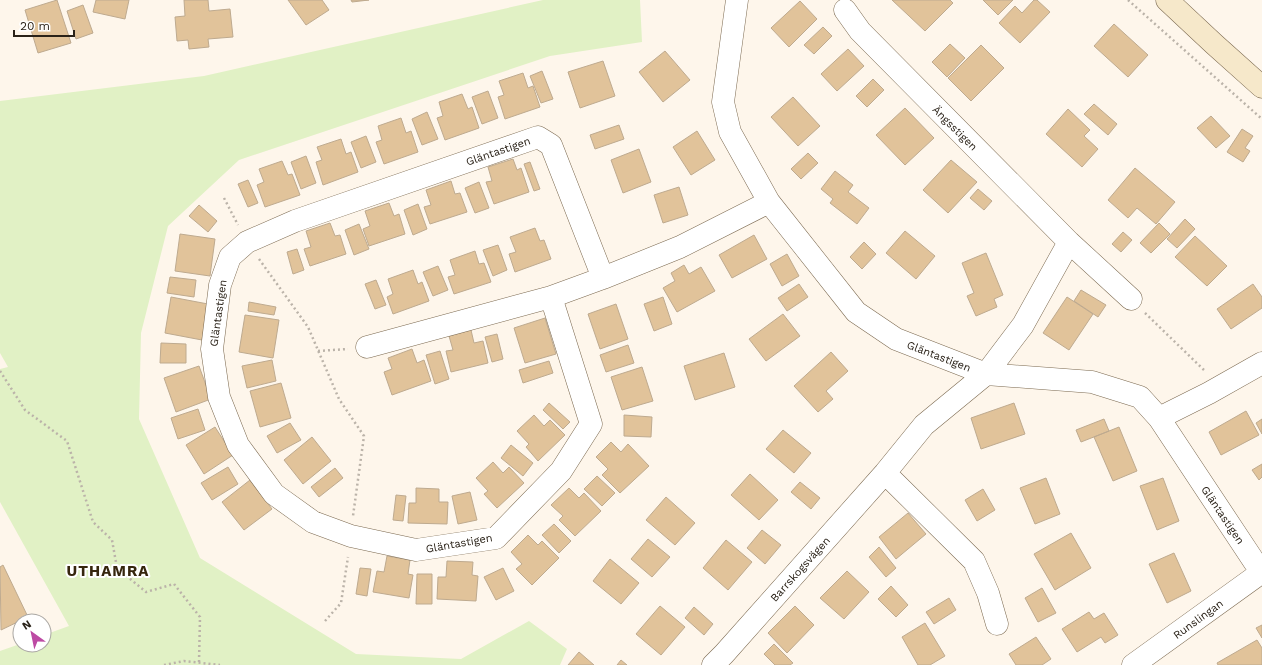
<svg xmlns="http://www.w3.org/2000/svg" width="1262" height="665" viewBox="0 0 1262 665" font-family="'Work Sans',sans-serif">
  <rect width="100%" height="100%" fill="#fef6eb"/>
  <path fill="#e1f1c5" d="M543,0H640L642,42L550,56L239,160L168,226L141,333L139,419L200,558L356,654L461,659L529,621L567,649L560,665H0V651L20,644V645H44V635L69,626L0,502V369L8,367L0,353V101L204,76Z"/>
  <path fill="#e1c39a" stroke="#beaa8f" d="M57,0L71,43L38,53L25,10Z
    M96,0H129L125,19L93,12Z
    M184,0H208L209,11L230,9L233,37L208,39L209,47L189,49L188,40L177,41L175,17L185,16Z
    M288,0H322L329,10L306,25Z
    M351,0H369L352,2Z
    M892,0H950L953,3L925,31Z
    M983,0H1013L998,15Z
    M1034,0H1037L1050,12L1020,43L999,23L1015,6L1022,13Z
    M800,1L817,19L789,47L771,28Z
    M83,5L93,33L76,39L67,11Z
    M1114,24L1148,55L1128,77L1094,46Z
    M823,27L832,36L814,54L804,45Z
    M950,44L965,58L947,77L932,62Z
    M981,45L1004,68L971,101L948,78Z
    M848,49L864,66L837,91L821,74Z
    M665,51L690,80L663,102L639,72Z
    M603,61L615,96L580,108L568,72Z
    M542,71L553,99L541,103L530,76Z
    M523,73L528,88L533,86L540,107L505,119L498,97L504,95L499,81Z
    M873,79L884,90L867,107L856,96Z
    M488,91L498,118L482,124L472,97Z
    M462,94L468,109L472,107L479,128L445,140L437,118L443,116L439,102Z
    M793,97L820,126L798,146L771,117Z
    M1094,104L1117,124L1108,135L1084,114Z
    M905,108L934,138L905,165L876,135Z
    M1068,109L1090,130L1084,136L1098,149L1082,167L1046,134Z
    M427,112L438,139L422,145L412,119Z
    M1211,116L1230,136L1216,148L1197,128Z
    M401,118L406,133L411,131L418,152L384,164L376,142L382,140L378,126Z
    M619,125L624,139L595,149L590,135Z
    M1242,129L1253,136L1245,148L1250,151L1243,162L1227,152Z
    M697,131L715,160L691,175L673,147Z
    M366,136L376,162L361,168L351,142Z
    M341,139L346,154L351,152L358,172L323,185L316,162L322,160L317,147Z
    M639,149L651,182L623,193L611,160Z
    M808,153L818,163L801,179L791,169Z
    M306,156L316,183L301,189L291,162Z
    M513,159L517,170L521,168L529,192L494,204L486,182L492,181L488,167Z
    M951,160L977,182L948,213L923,190Z
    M282,161L288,175L292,174L300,195L265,207L257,185L264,182L259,169Z
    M530,162L540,189L534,191L524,164Z
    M1135,168L1175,202L1156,224L1137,208L1128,218L1108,200Z
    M835,171L853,185L848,192L869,208L857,224L830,203L833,199L821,189Z
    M248,180L258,203L248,207L238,184Z
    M451,181L455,194L460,193L467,212L430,224L424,207L431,205L426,190Z
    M479,182L489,208L475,213L465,188Z
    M679,187L688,215L663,223L654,195Z
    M978,189L992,201L984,210L970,198Z
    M389,203L394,216L399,214L405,234L369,246L363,229L370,226L365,211Z
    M418,204L427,229L413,235L404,210Z
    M199,205L217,221L208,232L189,216Z
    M1185,219L1195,229L1177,248L1167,239Z
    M330,223L335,236L340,235L346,254L310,266L304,249L311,247L306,231Z
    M1159,223L1170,234L1151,253L1140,243Z
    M359,224L369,249L354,255L345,230Z
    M535,228L540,241L544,240L551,259L515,272L509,254L516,252L510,237Z
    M905,231L935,256L916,279L886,253Z
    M1123,232L1132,240L1121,252L1112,244Z
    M180,234L215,239L210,276L175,271Z
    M754,235L767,259L732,278L719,255Z
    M1195,236L1227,266L1207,286L1175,257Z
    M864,242L876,254L862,269L850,257Z
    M498,245L507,270L493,276L483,250Z
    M297,249L304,270L293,274L287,252Z
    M475,251L479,264L484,263L491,282L454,294L448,277L455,275L450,260Z
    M986,253L1003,295L994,299L997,307L976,316L967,296L974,293L962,263Z
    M787,254L799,276L782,286L770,264Z
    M684,265L689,274L701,267L715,291L677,312L663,288L675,281L671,273Z
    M438,266L448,290L433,296L423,272Z
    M413,270L418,284L422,282L429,301L393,314L387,297L393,294L388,279Z
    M170,277L196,280L194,297L167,293Z
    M376,280L386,305L375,309L365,284Z
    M799,284L808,297L787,311L778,298Z
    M1253,284L1262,297V308L1231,329L1217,309Z
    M1081,290L1106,305L1098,317L1074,301Z
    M171,297L208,304L202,340L165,333Z
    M663,297L672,324L654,331L644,304Z
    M1067,297L1093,314L1069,350L1043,333Z
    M249,302L276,307L274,315L248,311Z
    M616,304L628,339L600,349L588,314Z
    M783,314L800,336L766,361L749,339Z
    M245,315L279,320L273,358L239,352Z
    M545,318L556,354L525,363L514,328Z
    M471,330L474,343L483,341L488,363L451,372L446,351L453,350L449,336Z
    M497,334L503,359L492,362L485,337Z
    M161,343L186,344V363H160Z
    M628,345L634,363L606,372L600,355Z
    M412,349L417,363L424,360L431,381L392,395L384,372L392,369L388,358Z
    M440,351L449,379L435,384L426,355Z
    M831,352L848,371L826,391L833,399L818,412L794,386Z
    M724,353L735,387L695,400L684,366Z
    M272,360L276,381L247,388L242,366Z
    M549,361L553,373L523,383L519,370Z
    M199,366L211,399L176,412L164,378Z
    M642,367L653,401L622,410L611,377Z
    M281,383L291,418L260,427L250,391Z
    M549,403L570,422L563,429L543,410Z
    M1014,403L1025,434L981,449L971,418Z
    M198,409L205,430L178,439L171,418Z
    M1246,411L1259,435L1221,455L1209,432Z
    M534,415L544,426L550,420L565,435L538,461L526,447L529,444L517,431Z
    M624,415L652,417L651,437L624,436Z
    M1104,419L1109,431L1081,442L1076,430Z
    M1262,419V434L1256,423Z
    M290,423L301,440L277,453L267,436Z
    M215,427L233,455L204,474L186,445Z
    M1119,427L1137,471L1113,481L1094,437Z
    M783,430L811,453L794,473L766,449Z
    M312,437L331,461L303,484L284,460Z
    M611,442L621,452L628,444L649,466L620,493L602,475L608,469L596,457Z
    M511,445L533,463L523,476L501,458Z
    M493,462L503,473L509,467L524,483L497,508L484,494L488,491L476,478Z
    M1262,464V477L1259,480L1252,470Z
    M228,467L238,484L212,500L201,483Z
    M335,468L343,478L319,497L311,487Z
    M750,474L778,500L759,520L731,495Z
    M597,476L615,493L602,506L584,489Z
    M1046,478L1060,514L1035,524L1020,488Z
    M1163,478L1179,521L1157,530L1140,486Z
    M250,480L272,509L244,530L222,502Z
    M800,482L820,498L811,509L791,492Z
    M416,488L439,489V502H448L447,524L408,523L409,503H416Z
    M569,488L579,498L584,493L601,511L575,536L559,520L563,516L551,505Z
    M983,489L995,510L977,521L965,500Z
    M470,492L477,520L458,524L452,496Z
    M396,495L406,496L403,521L393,520Z
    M666,497L695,523L675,545L646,520Z
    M908,513L926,534L896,559L879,537Z
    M554,524L571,541L559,553L542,535Z
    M762,530L781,545L765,564L747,548Z
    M1071,533L1091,568L1055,590L1034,554Z
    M528,535L538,545L542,541L559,558L532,585L516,569L522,564L511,552Z
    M648,539L670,557L652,577L631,559Z
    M726,540L752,562L728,590L703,568Z
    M879,547L896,568L886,577L869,557Z
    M1174,553L1191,591L1167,603L1149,564Z
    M387,556L410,560L408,574L413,575L409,598L373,592L377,571L384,572Z
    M610,559L639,583L621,604L593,581Z
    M447,561L473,562L472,575L478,576L476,601L437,599L438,577H446Z
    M3,565L28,617L1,630L0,567Z
    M360,568L371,569L367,596L356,594Z
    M503,568L514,591L496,600L484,577Z
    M847,571L869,592L844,619L820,598Z
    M417,574H432V604H416Z
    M891,586L908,605L896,617L878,599Z
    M1042,588L1056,613L1038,622L1025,598Z
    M949,598L956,610L934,624L926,612Z
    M660,606L685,627L661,655L636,634Z
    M795,606L814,625L787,653L768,633Z
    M694,607L713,624L704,635L685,618Z
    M1089,612L1094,619L1104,613L1118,635L1105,643L1101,637L1077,652L1062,629Z
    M925,623L945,656L930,665H918L902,637Z
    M1262,625V638L1256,628Z
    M1036,637L1051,659L1042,665H1016L1009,654Z
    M1257,640L1262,648V665H1218L1217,663Z
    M774,644L793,663L790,665H775L764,654Z
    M579,652L594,665H568Z
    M621,660L627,665H617Z"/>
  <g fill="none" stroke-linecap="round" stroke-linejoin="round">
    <defs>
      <path id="street" d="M737,0L723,102L730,132L769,202L856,312L896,339L986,374L1092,382L1140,397L1159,418L1261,572
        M1069,242L1131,299
        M603,278L680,247L769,202
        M367,347L551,297L591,424L561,471L496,538L416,550L351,536L313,522L274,494L238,445L219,397L212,349L220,285L230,257L247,242L295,221L538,137L551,145L603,278L551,297
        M1159,418L1209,393L1262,363
        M885,473L974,561L988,593L997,624
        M713,665L724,654L885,473L924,425L986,374L1023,325L1069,242L860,31L845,10
        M1133,665L1262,572"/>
      <path id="secondary" d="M1167,0L1214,44L1262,87"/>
    </defs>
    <use href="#street" stroke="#7c6a51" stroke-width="23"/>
    <use href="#secondary" stroke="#7c6a51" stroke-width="23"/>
    <path stroke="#bbb3a9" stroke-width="2.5" stroke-dasharray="2 3" stroke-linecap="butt" d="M1128,0L1262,119
      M224,198L238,225
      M259,259L308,327L339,399L364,436L353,516
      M1145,313L1205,371
      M318,351L348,349
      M0,371L25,410L67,441L93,522L112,540L117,568L146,592L174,584L200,617L199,662
      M325,621L341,603L348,557
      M164,665L184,661L220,665"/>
    <use href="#street" stroke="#fff" stroke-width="22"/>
    <use href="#secondary" stroke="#f6e8ca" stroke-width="22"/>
  </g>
  <g text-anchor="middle" stroke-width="4" stroke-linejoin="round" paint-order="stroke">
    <g font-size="11" fill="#2a2218" stroke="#fff">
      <text transform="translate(955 128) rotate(45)" y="4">Ängsstigen</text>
      <text transform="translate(498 151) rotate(-19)" y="4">Gläntastigen</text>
      <text transform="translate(218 313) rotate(-82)" y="4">Gläntastigen</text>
      <text transform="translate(939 356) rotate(21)" y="4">Gläntastigen</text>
      <text transform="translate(1223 515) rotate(56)" y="4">Gläntastigen</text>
      <text transform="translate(459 543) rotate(-10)" y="4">Gläntastigen</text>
      <text transform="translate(800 569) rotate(-48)" y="4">Barrskogsvägen</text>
      <text transform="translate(1198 619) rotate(-36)" y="4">Runslingan</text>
    </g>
    <g font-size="15" font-weight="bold" letter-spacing="1" fill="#36260e" stroke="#fff">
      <text x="108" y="576">UTHAMRA</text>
    </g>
  </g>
  <g transform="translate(32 633) rotate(327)"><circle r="19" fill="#ffffff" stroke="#aaa7a3"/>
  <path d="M0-3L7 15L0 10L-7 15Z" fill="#bd4aa4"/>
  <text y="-6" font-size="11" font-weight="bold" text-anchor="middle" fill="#2a2218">N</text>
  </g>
  <path d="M14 30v6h60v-6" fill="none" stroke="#2a2218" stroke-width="2"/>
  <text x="20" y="30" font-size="12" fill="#2a2218" stroke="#ffffff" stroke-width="3" paint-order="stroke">20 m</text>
</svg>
